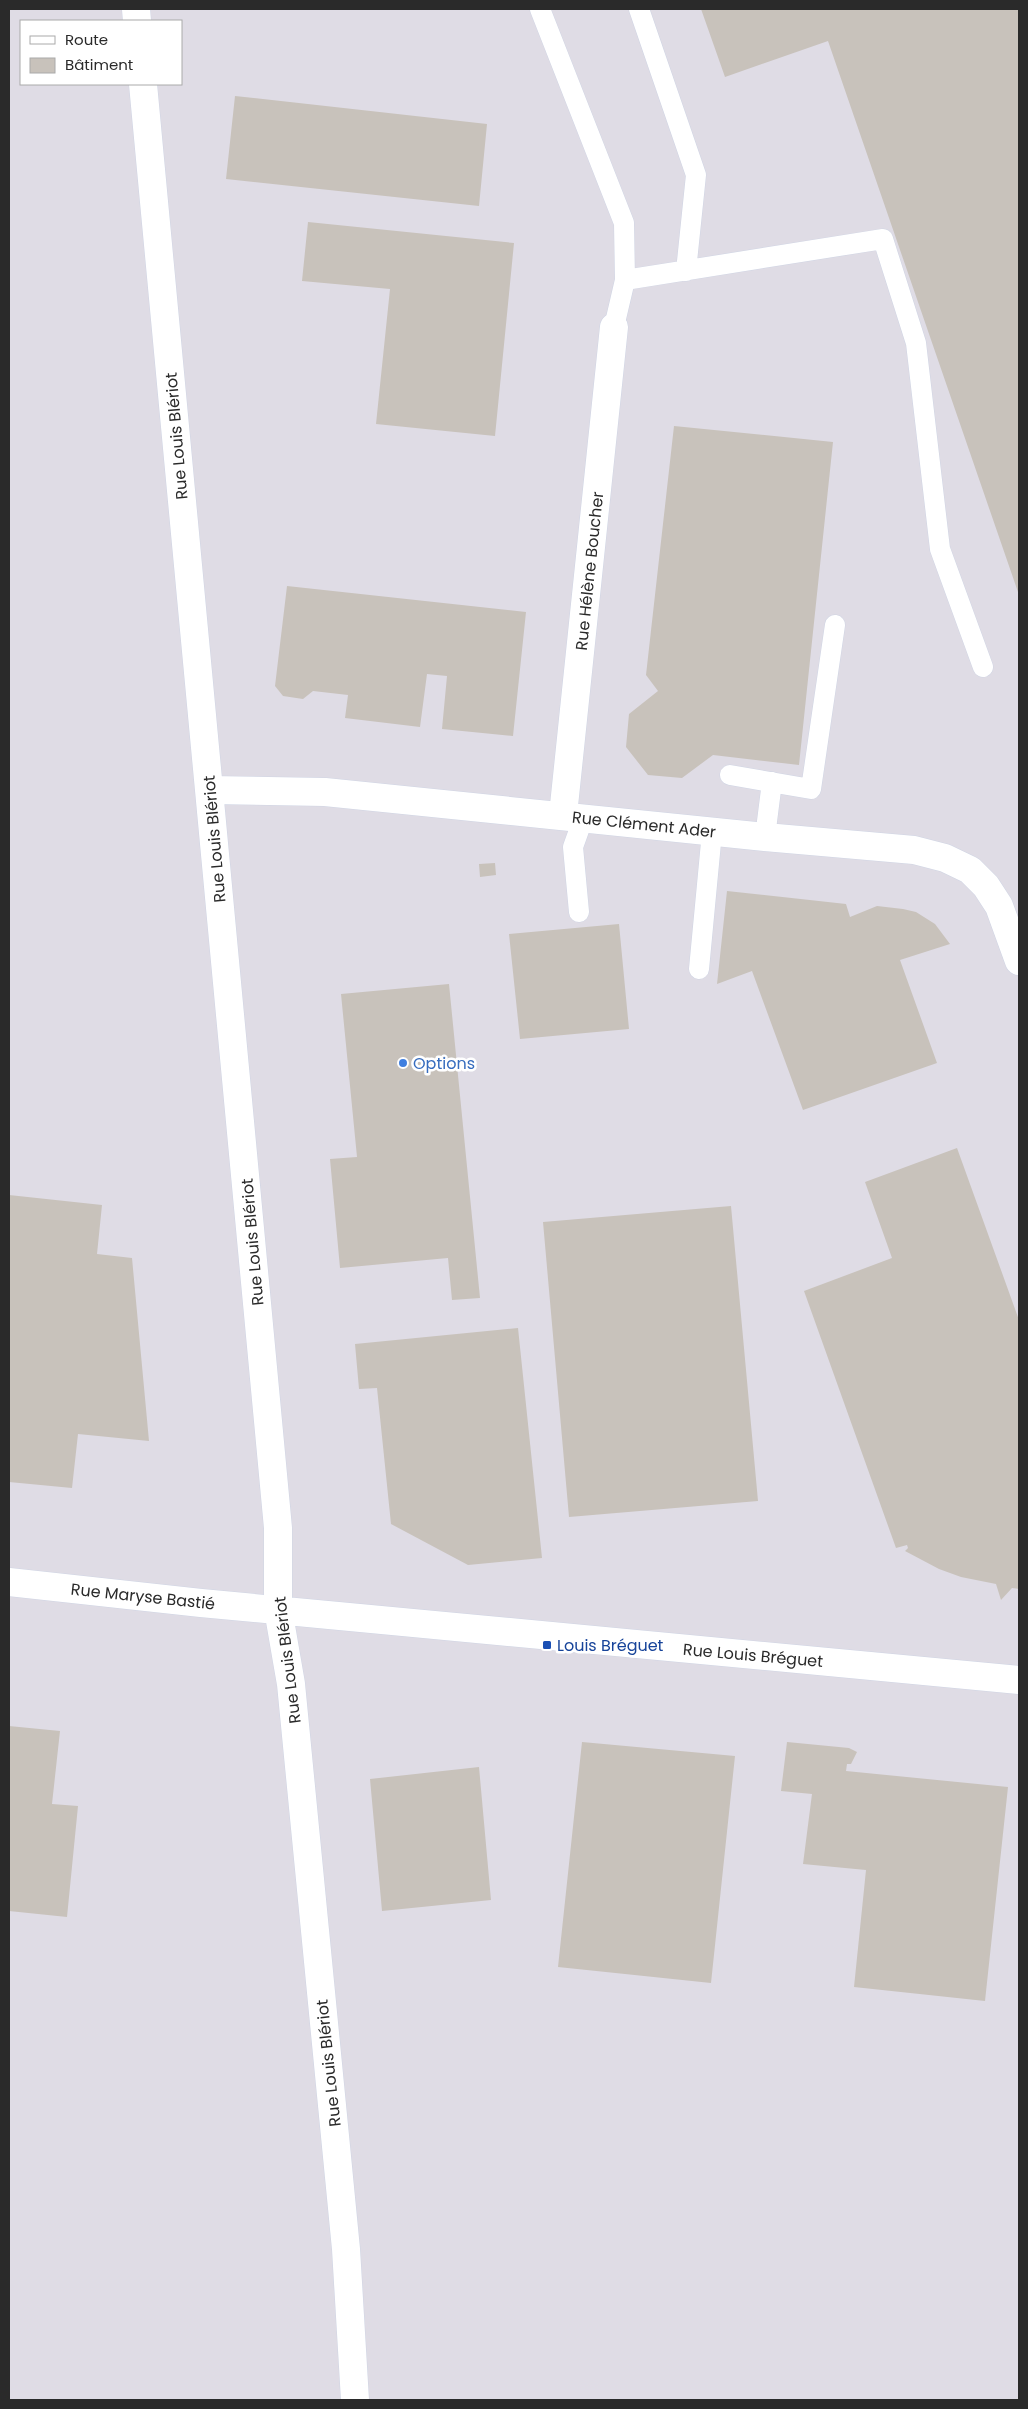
<svg xmlns="http://www.w3.org/2000/svg" width="1028" height="2409" viewBox="0 0 1028 2409" font-family="Poppins,sans-serif">
  <rect width="100%" height="100%" fill="#ede5db"/>
  <path fill="#dfdce5" fill-rule="evenodd" d="M9,9H1019V2400H9ZM21,21H181V84H21Z"/>
  <path fill="#c8c2bb" d="M701,9H1019V595L828,41L725,77Z
    M235,96L487,124L479,206L226,179Z
    M308,222L514,243L495,436L376,424L390,289L302,281Z
    M674,426L833,442L799,765L713,755L682,778L648,775L626,747L629,714L658,691L646,675Z
    M287,586L526,612L513,736L442,729L447,676L427,674L420,727L345,718L348,695L313,691L303,699L283,696L275,686Z
    M495,863L496,875L480,877L479,864Z
    M727,891L846,904L850,917L877,906L903,909L916,912L935,924L950,944L900,960L937,1063L803,1110L752,971L717,984Z
    M619,924L629,1029L520,1039L509,934Z
    M449,984L480,1298L452,1300L448,1258L340,1268L330,1159L357,1157L341,994Z
    M957,1148L1019,1320V1589L1012,1588L1001,1600L996,1584L961,1577L939,1569L905,1551L908,1548L907,1545L896,1548L804,1291L892,1258L865,1182Z
    M9,1195L102,1205L97,1254L132,1258L149,1441L78,1434L72,1488L9,1482Z
    M731,1206L758,1501L569,1517L543,1222Z
    M518,1328L542,1558L468,1565L391,1524L377,1388L359,1389L355,1344Z
    M9,1726L60,1731L52,1804L78,1806L67,1917L9,1911Z
    M582,1742L735,1756L711,1983L558,1967Z
    M787,1742L849,1748L857,1752L851,1764H847L846,1771L1008,1787L985,2001L854,1987L866,1870L803,1864L812,1794L781,1791Z
    M479,1767L491,1900L382,1911L370,1779Z"/>
  <g fill="none" stroke-linecap="round" stroke-linejoin="round">
    <defs>
      <path id="lane" d="M540,9L624,223L625,280
        M639,9L696,175L686,271
        M614,327L625,280L883,239L916,343L940,549L983,667
        M730,775L811,789L835,625
        M765,837L772,782
        M579,912L573,847L583,819
        M699,969L712,832"/>
      <path id="street" d="M136,9L137,21
        M143,84L278,1528V1609L291,1684L346,2249L355,2400
        M209,790L325,792L765,837L914,850L945,858L970,870L986,886L999,906L1019,961
        M563,815L614,327
        M9,1582L201,1603L1019,1680"/>
    </defs>
    <use href="#lane" stroke="#d0d5e4" stroke-width="21"/>
    <use href="#street" stroke="#d0d5e4" stroke-width="29"/>
    <use href="#lane" stroke="#fff" stroke-width="20"/>
    <use href="#street" stroke="#fff" stroke-width="28"/>
  </g>
  <circle fill="#3f7fe0" stroke="#fff" stroke-width="2" cx="403" cy="1063" r="5"/>
  <rect fill="#1a4fb4" stroke="#fff" stroke-width="2" x="542" y="1640" width="10" height="10" rx="2.5"/>
  <g text-anchor="middle" stroke-width="5" stroke-linejoin="round" paint-order="stroke">
    <g font-size="16" fill="#2a2a2a" stroke="#fff">
      <text transform="translate(176 436) rotate(-95)" y="6">Rue Louis Blériot</text>
      <text transform="translate(589 571) rotate(-84)" y="6">Rue Hélène Boucher</text>
      <text transform="translate(644 824) rotate(6)" y="6">Rue Clément Ader</text>
      <text transform="translate(214 839) rotate(-95)" y="6">Rue Louis Blériot</text>
      <text transform="translate(252 1242) rotate(-95)" y="6">Rue Louis Blériot</text>
      <text transform="translate(143 1596) rotate(6)" y="6">Rue Maryse Bastié</text>
      <text transform="translate(753 1655) rotate(5)" y="6">Rue Louis Bréguet</text>
      <text transform="translate(287 1660) rotate(-97)" y="6">Rue Louis Blériot</text>
      <text transform="translate(328 2063) rotate(-96)" y="6">Rue Louis Blériot</text>
    </g>
    <g font-size="16" fill="#366cbe" stroke="#fff" text-anchor="start">
      <text x="413" y="1069">Options</text>
    </g>
    <g font-size="16" fill="#164399" stroke="#fff" text-anchor="start">
      <text x="557" y="1651">Louis Bréguet</text>
    </g>
  </g>
  <rect width="1028" height="2409" fill="none" stroke="#2a2a2a" stroke-width="20"/>
  <rect x="20" y="20" width="162" height="65" fill="#ffffff" stroke="#aaaaaa"/>
  <rect x="30" y="36" width="25" height="8" fill="#ffffff" stroke="#aaaaaa"/>
  <text x="65" y="45" font-size="15" fill="#2a2a2a">Route</text>
  <rect x="30" y="58" width="25" height="15" fill="#c8c2bb" stroke="#aaaaaa"/>
  <text x="65" y="70" font-size="15" fill="#2a2a2a">Bâtiment</text>
</svg>
